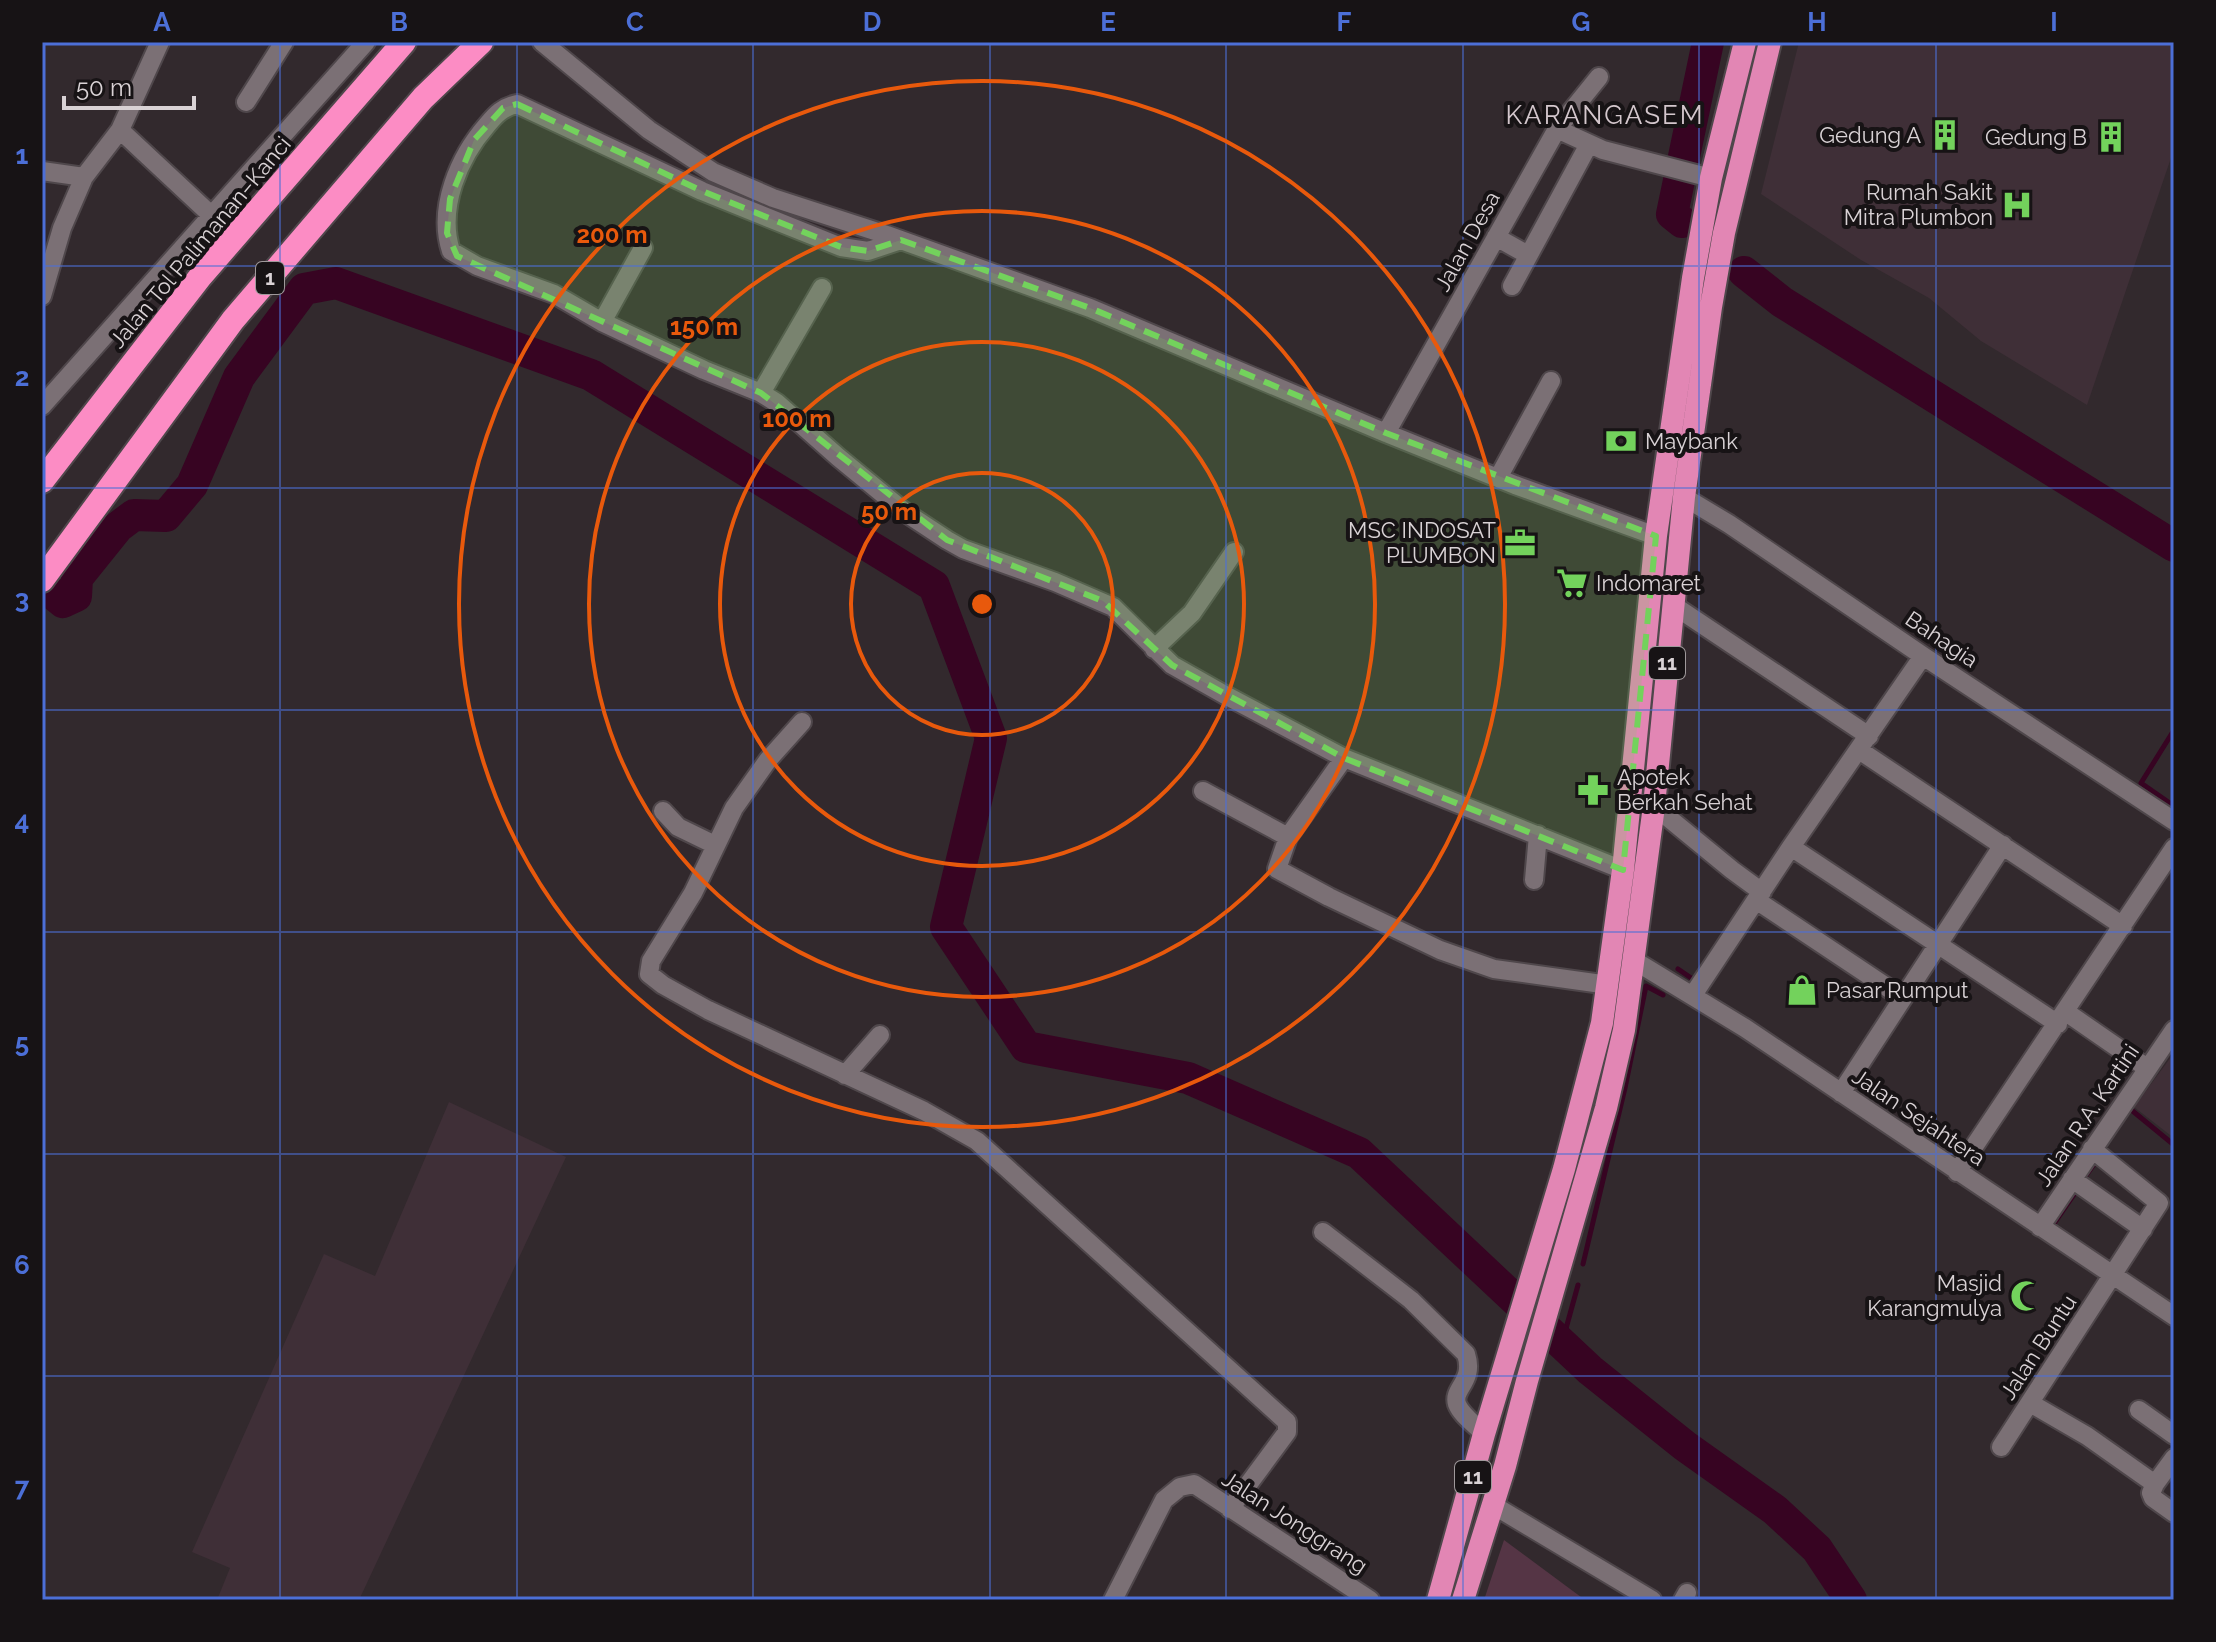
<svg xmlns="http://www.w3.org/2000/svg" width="2216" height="1642" viewBox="0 0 2216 1642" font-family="Raleway,sans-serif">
  <rect width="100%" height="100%" fill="#32292d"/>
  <path fill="#3f2f37" d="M1799,42H2174V149L2087,405L1981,341L1929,298L1861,260L1761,194Z
    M2174,1053V1138L2134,1107Z
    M449,1102L566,1157L359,1600H217L230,1568L192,1552L324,1254L375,1276Z"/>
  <path fill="#553545" d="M1504,1540L1585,1600H1484Z"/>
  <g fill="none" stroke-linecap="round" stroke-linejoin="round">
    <path stroke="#370422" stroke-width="5" d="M2174,730L2141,783L2174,806
      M1678,969L1697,982
      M2129,1108L2174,1145
      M2082,1181L2097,1160
      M2055,1222L2077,1190
      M1583,1264L1625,1088L1646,986L1663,995
      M1562,1343L1578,1285"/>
    <path stroke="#370422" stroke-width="32" d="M1682,222L1672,214L1708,42
      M1744,272L1782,302L2174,546
      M42,585L63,602L76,596L77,578L118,527L134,515L166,516L192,485L239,377L304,289L336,283L591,375L934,586L991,738L946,927L1026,1047L1188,1078L1359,1153L1590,1370L1685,1446L1775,1510L1817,1549L1851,1600"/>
    <defs>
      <path id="minor" d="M542,42L649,130L713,172L773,198L887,235L1090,308L1386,433L1515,485L1656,536
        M246,102L284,42
        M1557,129L1603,150L1711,178
        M120,130L210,214
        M42,171L84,177
        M1496,237L1528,255
        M643,248L602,322L704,370L761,393L777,403L838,457L906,513L947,540L963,549L1055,582L1113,607L1172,665L1225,695L1344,758L1623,870
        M1512,286L1589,144
        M42,296L62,228L84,177L120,130L160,42
        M602,322L554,294L477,266L451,251C437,208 459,157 487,125C496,114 503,107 517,104L702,191L841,247L868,251L901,240
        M761,393L822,288
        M42,406L366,42
        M1386,433L1557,129L1599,77
        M1498,478L1551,381
        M1684,497L1729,524L1923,656L2174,821
        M1673,605L1869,736
        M1154,649L1192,613L1234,552
        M802,722L768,760L734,808L693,893L651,961L649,974L663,985L708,1010L924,1111L977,1141L1287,1422V1432L1230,1509
        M1859,750L2123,926
        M1203,791L1288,837L1277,869L1329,897L1440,950L1494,969L1609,985
        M1654,806L1732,870L1762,892
        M663,811L678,827L715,845
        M1288,837L1344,758
        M1791,847L2058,1024
        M1534,880L1538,835
        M1756,900L1903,998
        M1635,961L1745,1028L2174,1316
        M1693,995L1791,847L1923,656
        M2066,1012L2147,1068
        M845,1075L880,1035
        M1841,1093L2003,845
        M1957,1172L2174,848
        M2072,1179L2143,1229
        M2040,1227L2174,1030
        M1323,1232L1411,1300L1466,1354C1475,1382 1452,1388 1457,1404C1461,1415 1476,1425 1484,1434
        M2030,1403L2087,1436L2155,1484L2151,1493L2153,1498L2174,1513
        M2139,1410L2174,1435
        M2001,1447L2159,1203L2092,1149
        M2155,1484L2174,1458
        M1493,1505L1652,1600
        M1113,1600L1164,1500L1180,1487L1194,1484L1370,1600
        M1683,1600L1687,1593"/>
      <path id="trunk" d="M1438,1600L1484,1434L1564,1169L1602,1023L1623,870L1656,536L1693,278L1711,178L1745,42
        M1463,1600L1505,1466L1527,1381L1606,1108L1624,1030L1654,806L1684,497L1711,307L1724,233L1770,42"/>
      <path id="motorway" d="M42,481L200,277L404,42
        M42,580L233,320L423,98L481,42"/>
    </defs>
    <use href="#minor" stroke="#4f474b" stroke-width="22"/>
    <use href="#trunk" stroke="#4f474b" stroke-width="26"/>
    <use href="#motorway" stroke="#4f474b" stroke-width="28"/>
    <use href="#minor" stroke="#7b7075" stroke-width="18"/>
    <use href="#trunk" stroke="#e286b4" stroke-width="22"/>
    <use href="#motorway" stroke="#fc8cc4" stroke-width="24"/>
  </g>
  <path fill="#73d25c" fill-opacity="0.2" stroke="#73d25c" stroke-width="6" stroke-dasharray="16 10" stroke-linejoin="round" d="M517,104L702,191L841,247L868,251L901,240L1090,308L1386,433L1656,536L1623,870L1344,758L1172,665L1103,601L947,540L761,393L457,256L447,233L450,199L474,140L503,108Z"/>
  <path fill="none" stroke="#4c6fd7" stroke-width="2" stroke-opacity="0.55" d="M280,42V1600M517,42V1600M753,42V1600M990,42V1600M1226,42V1600M1463,42V1600M1699,42V1600M1936,42V1600M42,266H2174M42,488H2174M42,710H2174M42,932H2174M42,1154H2174M42,1376H2174"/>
  <g fill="none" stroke="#e8590c" stroke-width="4">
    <circle cx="982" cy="604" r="131"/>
    <circle cx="982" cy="604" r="262"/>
    <circle cx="982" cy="604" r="393"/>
    <circle cx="982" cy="604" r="523"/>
  </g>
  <defs>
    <symbol id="building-bare" viewBox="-9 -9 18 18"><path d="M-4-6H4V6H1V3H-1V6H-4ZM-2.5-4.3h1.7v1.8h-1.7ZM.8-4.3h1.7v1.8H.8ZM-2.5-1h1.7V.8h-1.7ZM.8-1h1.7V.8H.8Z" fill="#73d25c" stroke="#171315" stroke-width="2.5" paint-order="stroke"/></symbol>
    <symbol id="hospital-bare" viewBox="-9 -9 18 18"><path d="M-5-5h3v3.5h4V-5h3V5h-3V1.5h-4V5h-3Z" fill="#73d25c" stroke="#171315" stroke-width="2.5" paint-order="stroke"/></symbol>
    <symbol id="bank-bare" viewBox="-9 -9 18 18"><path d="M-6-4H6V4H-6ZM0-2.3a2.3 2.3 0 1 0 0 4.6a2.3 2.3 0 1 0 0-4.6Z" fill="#73d25c" stroke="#171315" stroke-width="2.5" paint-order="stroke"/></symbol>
    <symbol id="office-bare" viewBox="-9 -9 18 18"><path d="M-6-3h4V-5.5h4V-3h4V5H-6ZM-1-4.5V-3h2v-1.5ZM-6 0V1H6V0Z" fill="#73d25c" stroke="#171315" stroke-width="2.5" paint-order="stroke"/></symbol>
    <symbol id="supermarket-bare" viewBox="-9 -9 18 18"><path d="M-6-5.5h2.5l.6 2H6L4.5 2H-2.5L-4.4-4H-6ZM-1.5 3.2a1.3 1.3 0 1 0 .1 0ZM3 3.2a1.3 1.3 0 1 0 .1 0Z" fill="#73d25c" stroke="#171315" stroke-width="2.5" paint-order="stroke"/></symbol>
    <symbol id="pharmacy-bare" viewBox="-9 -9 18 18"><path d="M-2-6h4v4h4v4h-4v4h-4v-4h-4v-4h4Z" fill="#73d25c" stroke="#171315" stroke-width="2.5" paint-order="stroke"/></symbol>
    <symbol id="shop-bare" viewBox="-9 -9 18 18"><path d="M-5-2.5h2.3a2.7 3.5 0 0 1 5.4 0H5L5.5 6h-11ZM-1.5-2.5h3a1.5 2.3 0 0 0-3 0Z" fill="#73d25c" stroke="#171315" stroke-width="2.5" paint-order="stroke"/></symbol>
    <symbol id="mosque-bare" viewBox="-9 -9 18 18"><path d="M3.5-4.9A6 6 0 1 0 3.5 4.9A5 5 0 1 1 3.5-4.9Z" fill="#73d25c" stroke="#171315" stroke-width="2.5" paint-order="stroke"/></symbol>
  </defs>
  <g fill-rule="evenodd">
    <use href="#building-bare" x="1923" y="113" width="44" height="44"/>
    <use href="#building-bare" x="2089" y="115" width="44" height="44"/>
    <use href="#hospital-bare" x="1995" y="183" width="44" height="44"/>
    <use href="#bank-bare" x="1599" y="419" width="44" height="44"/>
    <use href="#office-bare" x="1498" y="521" width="44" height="44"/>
    <use href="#supermarket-bare" x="1550" y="561" width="44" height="44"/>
    <use href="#pharmacy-bare" x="1571" y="768" width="44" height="44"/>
    <use href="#shop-bare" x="1780" y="968" width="44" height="44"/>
    <use href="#mosque-bare" x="2004" y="1274" width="44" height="44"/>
  </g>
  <g text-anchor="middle" stroke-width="8" stroke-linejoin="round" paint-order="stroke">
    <g fill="#171315" stroke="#9f999b" stroke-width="2">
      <rect x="256" y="262" width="28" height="32" rx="6"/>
      <rect x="1649" y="647" width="36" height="32" rx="6"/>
      <rect x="1455" y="1461" width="36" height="32" rx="6"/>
    </g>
    <g font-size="20" font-weight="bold" fill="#d9d2d5">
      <text x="270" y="285">1</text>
      <text x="1667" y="670">11</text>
      <text x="1473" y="1484">11</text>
    </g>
    <g font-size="22" fill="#d9d2d5" stroke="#171315" text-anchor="end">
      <text x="1921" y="143">Gedung A</text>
      <text x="2087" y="145">Gedung B</text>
      <text x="1993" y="200">Rumah Sakit<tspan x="1993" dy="25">Mitra Plumbon</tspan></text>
      <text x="1645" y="449" text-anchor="start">Maybank</text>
      <text x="1496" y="538">MSC INDOSAT<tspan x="1496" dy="25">PLUMBON</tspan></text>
      <text x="1596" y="591" text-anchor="start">Indomaret</text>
      <text x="1617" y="785" text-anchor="start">Apotek<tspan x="1617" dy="25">Berkah Sehat</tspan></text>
      <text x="1826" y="998" text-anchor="start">Pasar Rumput</text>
      <text x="2002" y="1291">Masjid<tspan x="2002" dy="25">Karangmulya</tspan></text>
    </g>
    <g font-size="22" fill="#d9d2d5" stroke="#171315">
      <text transform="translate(1467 241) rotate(-61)" y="8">Jalan Desa</text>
      <text transform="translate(200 242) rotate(-50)" y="8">Jalan Tol Palimanan–Kanci</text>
      <text transform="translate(1942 639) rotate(34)" y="8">Bahagia</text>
      <text transform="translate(2087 1115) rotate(-56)" y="8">Jalan R.A. Kartini</text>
      <text transform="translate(1919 1117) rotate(34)" y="8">Jalan Sejahtera</text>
      <text transform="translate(2038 1347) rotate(-57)" y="8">Jalan Buntu</text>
      <text transform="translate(1295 1522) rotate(33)" y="8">Jalan Jonggrang</text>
    </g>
    <g font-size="26" letter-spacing="2" fill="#d4c7cd" stroke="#171315">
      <text x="1605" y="124">KARANGASEM</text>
    </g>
  </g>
  <circle cx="982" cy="604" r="12" fill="#e8590c" stroke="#171315" stroke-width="4"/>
  <g font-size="24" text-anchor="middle" font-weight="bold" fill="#e8590c" stroke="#171315" stroke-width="8" stroke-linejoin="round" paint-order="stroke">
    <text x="612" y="243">200 m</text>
    <text x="704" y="335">150 m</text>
    <text x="797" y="427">100 m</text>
    <text x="889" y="520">50 m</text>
  </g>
  <rect width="2216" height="1642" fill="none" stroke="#171315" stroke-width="88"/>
  <path d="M64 96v12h130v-12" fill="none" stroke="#d9d2d5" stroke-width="4"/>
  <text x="76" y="96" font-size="24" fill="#d9d2d5" stroke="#171315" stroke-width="6" paint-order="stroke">50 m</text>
  <rect x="44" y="44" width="2128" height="1554" fill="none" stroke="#4c6fd7" stroke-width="3"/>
  <g font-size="26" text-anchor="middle" font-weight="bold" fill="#4c6fd7">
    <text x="162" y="31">A</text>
    <text x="399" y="31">B</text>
    <text x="635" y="31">C</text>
    <text x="872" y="31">D</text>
    <text x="1108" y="31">E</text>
    <text x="1344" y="31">F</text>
    <text x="1581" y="31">G</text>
    <text x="1817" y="31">H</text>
    <text x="2054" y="31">I</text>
    <text x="22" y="164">1</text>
    <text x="22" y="386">2</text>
    <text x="22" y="608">3</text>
    <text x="22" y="830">4</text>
    <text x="22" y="1052">5</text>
    <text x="22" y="1274">6</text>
    <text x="22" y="1496">7</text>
  </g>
</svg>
